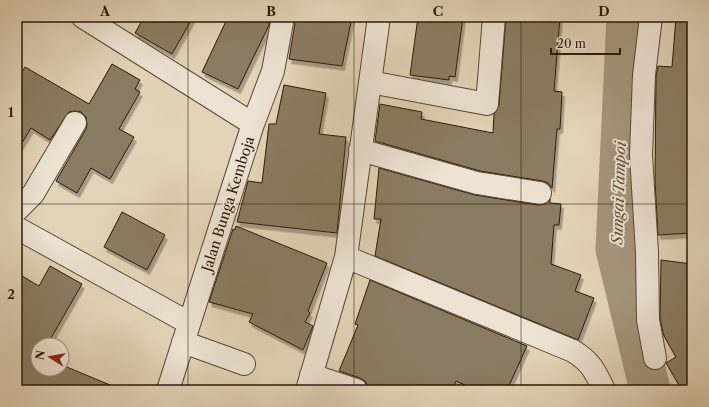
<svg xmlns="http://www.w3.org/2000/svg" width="709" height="407" viewBox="0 0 709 407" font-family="'Libre Caslon Text',serif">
  <defs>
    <filter id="shadow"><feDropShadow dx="2.5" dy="4.5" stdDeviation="0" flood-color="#0004"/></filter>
  </defs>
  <rect width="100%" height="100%" fill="#e3d4b9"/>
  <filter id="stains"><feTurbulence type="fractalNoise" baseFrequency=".005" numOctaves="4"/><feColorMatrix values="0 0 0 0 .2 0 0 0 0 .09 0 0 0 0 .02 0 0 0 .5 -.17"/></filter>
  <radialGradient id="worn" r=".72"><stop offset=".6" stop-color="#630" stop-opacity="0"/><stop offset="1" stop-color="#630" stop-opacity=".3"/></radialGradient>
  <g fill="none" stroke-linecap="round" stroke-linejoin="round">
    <path stroke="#a4957c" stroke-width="41" d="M627,17L616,249L650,390"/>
  </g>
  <path fill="#8a7b64" stroke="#2a1a07" filter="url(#shadow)" d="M144,17H193L172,54L135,33Z
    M228,17H270L269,25L238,89L202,72Z
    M296,17H352L342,66L289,59Z
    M418,17H463L455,77L449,76V80L410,75Z
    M506,17H560L554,91L562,92L560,129H557L552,188L548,183L542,181L480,171L375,141L380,104L422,112L421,119L493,133L494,114L499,105Z
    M676,17H692V59L688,130H692V233L658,235L655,181L656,76L658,66L672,67Z
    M112,64L140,80L135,89L140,92L119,129L134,137L110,179L91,168L77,193L56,181L86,129L87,124L86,117L81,112L75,111L69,112L50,140L31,128L17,151V80L25,67L89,104Z
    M284,85L326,93L319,134L346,137L337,233L237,222L248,181L262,183L269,124H276Z
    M379,168L475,195L538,205L545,204L550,199V203L561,204L559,225H554L551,264L581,275L575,291L594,298L578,340L375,256L381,219H374Z
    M122,212L165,235L147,270L104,247Z
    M236,226L327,263L308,311L310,313L305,322L313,326L303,350L249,322L253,314L209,302L233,229L235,230Z
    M661,260L692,264V390H682L666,363L676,357L664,336L660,319Z
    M50,266L82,284L47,345H38V369H62V365L122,390H17V273L39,286Z
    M370,280L527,346L507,390H476L456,381L452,390H372L368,388L366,382L360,378L339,371L358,325L355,324Z"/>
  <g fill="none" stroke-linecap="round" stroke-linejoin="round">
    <defs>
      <path id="minor" d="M83,17L253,124
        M651,17L644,75L641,155L647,252L648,320L655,358
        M370,82L487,104L494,17
        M360,150L477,183L540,193
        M18,209L33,194L75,123
        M17,228L189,323
        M346,257L573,351C591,362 595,371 604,390
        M183,342L244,364
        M311,375L356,390
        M168,390L253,124L273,71L283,17
        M307,390L346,257L379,17"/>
    </defs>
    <use href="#minor" stroke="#584834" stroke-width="24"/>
    <use href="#minor" stroke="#ede3d2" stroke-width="22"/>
  </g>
  <path fill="none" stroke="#2a1a07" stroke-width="1" stroke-opacity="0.55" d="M188,17V390M354,17V390M521,17V390M17,204H692"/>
  <g text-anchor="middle" stroke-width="4" stroke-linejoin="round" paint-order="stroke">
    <g font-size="14" fill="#2a1a07" stroke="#ede3d2">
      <text transform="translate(228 204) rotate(-72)" y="5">Jalan Bunga Kemboja</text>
    </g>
    <g font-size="15" font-style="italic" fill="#5b4b36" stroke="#ede3d2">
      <text transform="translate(619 193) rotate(-88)" y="5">Sungai Tampoi</text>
    </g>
  </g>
  <rect width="709" height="407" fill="none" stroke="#e3d4b9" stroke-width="44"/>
  <g transform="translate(50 357) rotate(281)"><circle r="19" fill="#ede3d2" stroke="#9f9381"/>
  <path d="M0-3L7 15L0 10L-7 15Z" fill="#8f2418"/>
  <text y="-6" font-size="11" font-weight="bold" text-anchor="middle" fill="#2a1a07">N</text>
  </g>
  <path d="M551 48v6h69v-6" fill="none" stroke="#2a1a07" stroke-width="2"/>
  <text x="557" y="48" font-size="12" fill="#2a1a07" stroke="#ede3d2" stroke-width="3" paint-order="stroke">20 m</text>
  <rect x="22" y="22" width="665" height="363" fill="none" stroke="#2a1a07" stroke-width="1.5"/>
  <g font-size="13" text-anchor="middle" font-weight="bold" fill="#2a1a07">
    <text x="105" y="16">A</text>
    <text x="271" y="16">B</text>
    <text x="438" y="16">C</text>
    <text x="604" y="16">D</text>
    <text x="11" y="117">1</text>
    <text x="11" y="299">2</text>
  </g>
  <rect width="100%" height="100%" filter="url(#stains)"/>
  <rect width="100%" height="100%" fill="url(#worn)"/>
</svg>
